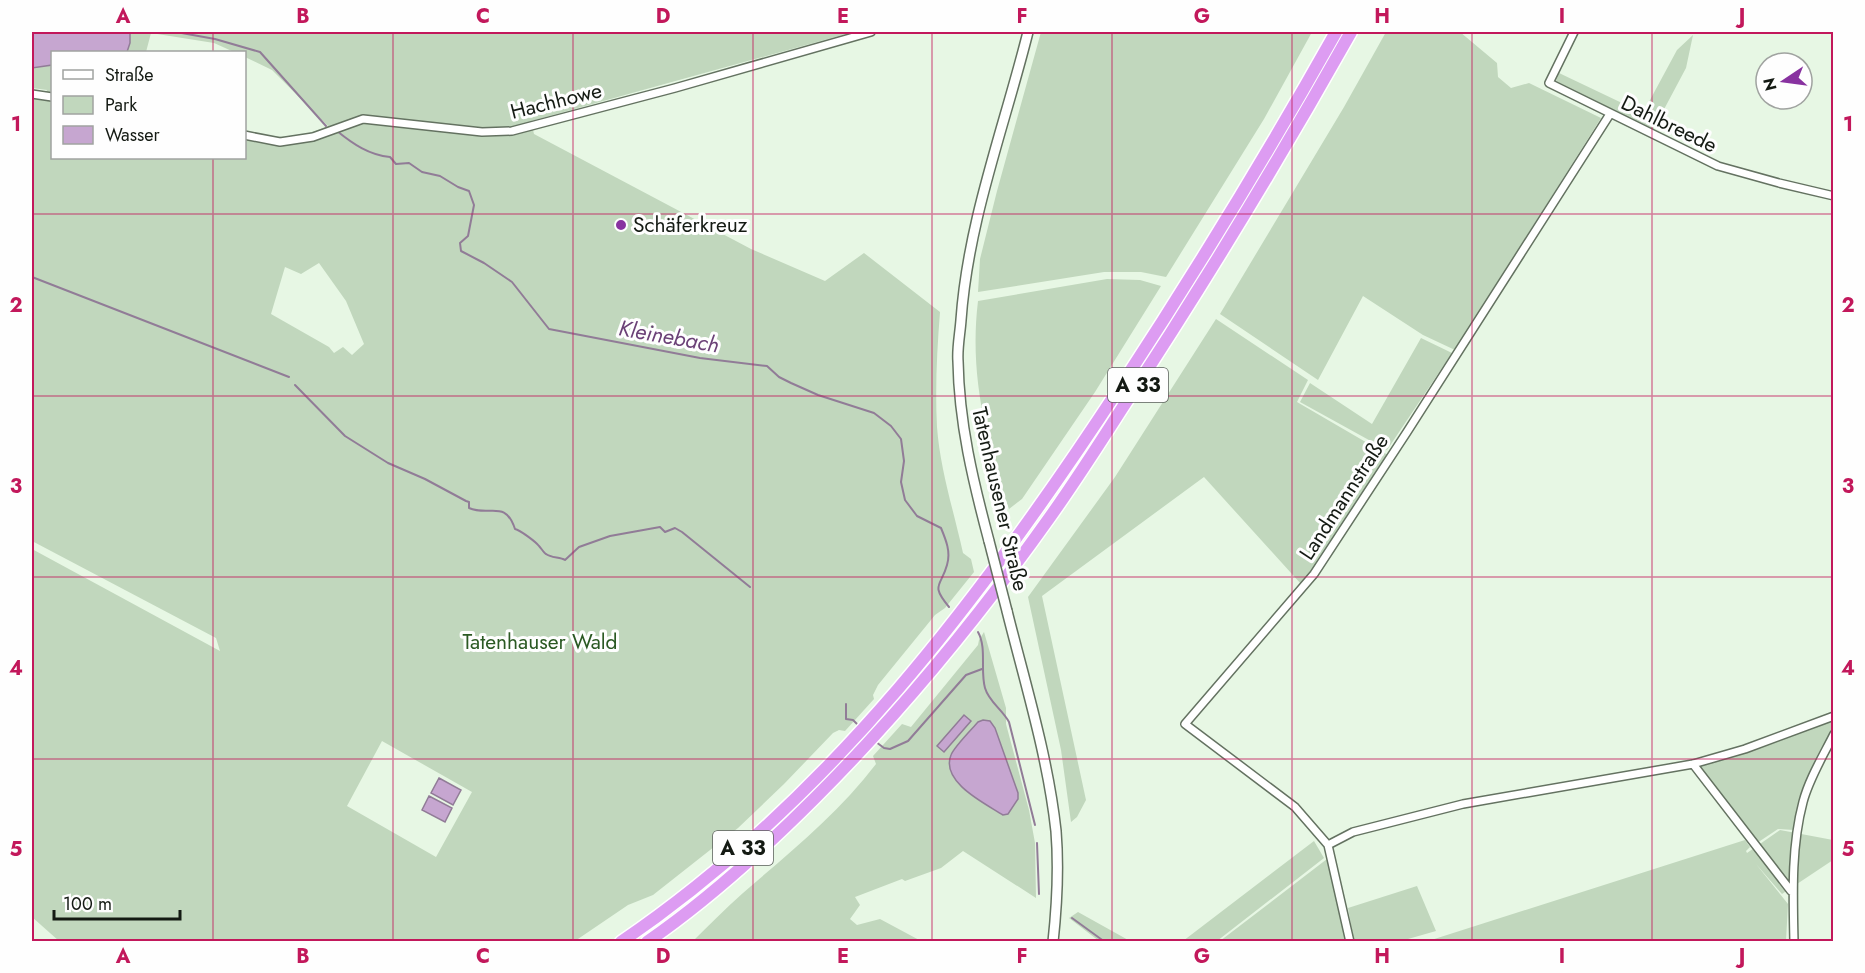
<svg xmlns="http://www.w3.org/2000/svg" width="1865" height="973" viewBox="0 0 1865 973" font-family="Jost,sans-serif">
  <rect width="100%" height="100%" fill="#e7f7e4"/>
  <path fill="#c1d7bd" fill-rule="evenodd" d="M127,32H853L531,121L534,134L751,249L825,281L864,253L940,312C937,350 935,389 937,427C940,469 954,512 963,553L971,559L974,572L945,608L935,615L878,685L873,695L874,699L845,731L839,730L833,733L784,784L738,828L653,895L628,905L575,941H59L32,917V549L220,651L216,638L32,541V98L43,100L47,90L32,88V68L52,65V158H244L245,132C275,139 300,139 328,126L272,70L245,57L244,52H234L214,43L151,33L146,52H127L130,43V33ZM319,263L346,301L364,344L352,355L343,347L334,353L329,347L271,314L285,267L301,274ZM382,741L472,792L436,857L347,806Z
    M1041,32H1312L1264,119L1166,277L1141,272H1104L978,292L980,259L997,191Z
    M1386,32H1460L1497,63L1498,77L1511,88L1529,83L1601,118L1455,350L1423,335L1363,296L1318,380L1220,314L1344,107Z
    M1693,35L1686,68L1653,130L1556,81L1559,73L1643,113L1677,50Z
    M1107,279L1140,280L1161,286L1095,392L1022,499L1009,509C986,441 969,374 978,301Z
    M1216,319L1308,380L1297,402L1388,455L1311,571L1301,584L1204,477L1042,596L1086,800L1077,817L1071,822L1061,750L1028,597L1115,477Z
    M1421,338L1452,353L1387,450L1300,402L1310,383L1372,424Z
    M984,632L1006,708V724L1029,810L1035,843L1036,898L963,851L941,868L905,881L902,879L855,897L860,905L850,919L857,925L880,919L921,941L692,942C709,925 725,909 743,893C789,853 838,814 876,764L873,756L902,724L911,727L978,645L979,640Z
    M1833,719V726L1806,781L1799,802L1794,830L1778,829L1757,843L1700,766L1776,742Z
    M1780,830L1833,840V860L1782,894L1756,864L1788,904L1786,941L1425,942L1745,840L1750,847L1746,851L1747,853Z
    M1314,841L1324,858L1217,941H1183Z
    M1327,859L1346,941H1220Z
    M1417,886L1436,931L1401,941H1354L1348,908Z
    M1078,912L1130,941H1099L1069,918Z"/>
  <path fill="#c6a6d0" stroke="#917c97" stroke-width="1.5" d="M32,32H127L130,33V43L127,52H52V65L32,68Z
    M964,715L971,721L944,752L937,746Z
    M983,720L990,721L995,728L1018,793V799L1008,814L1003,815C986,804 940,782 951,755C954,747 972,729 978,722Z
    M439,778L461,790L453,805L431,793Z
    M429,796L452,808L445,822L422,810Z"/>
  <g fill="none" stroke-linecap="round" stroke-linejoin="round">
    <path stroke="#917c97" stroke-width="2" d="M176,32L215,39L260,52L326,126
      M127,33L138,32
      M337,131C353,144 369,155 390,157L396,164L409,163L422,172L440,176L458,187L469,191L474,205L468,236L460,243L461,251L484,263L512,282L549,329L700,358L767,366L779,377L791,383L818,395L874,413L891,426L901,439L904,461L901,482L905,500L917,516L941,528C946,540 951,552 947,565C941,587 930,584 949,607
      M32,277L289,377
      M295,385L345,436L388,463L425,479L466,501L469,502V508C490,517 505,499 515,529C520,530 536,542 539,546C541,548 544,553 546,554C551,558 560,557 565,560L579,547L610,536L660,527L665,532L675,528L682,532L750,587
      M978,632C987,648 980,670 985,688C989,702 1002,709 1009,722L1035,825
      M846,704V719L853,720L859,726
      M876,742L884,748L890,749L908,741L966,675L982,669
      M1037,843L1039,894
      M1072,918L1105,942"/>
    <defs>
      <path id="street" d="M1574,32L1549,83L1718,166L1779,183L1834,196
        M32,94L52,97
        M244,135L280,142L313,137L363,119L482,132L512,131L675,88L871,32
        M1693,764L1791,891H1793
        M1328,845L1295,807L1185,724L1314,574L1407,432L1610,114
        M1350,942L1328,845L1353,832L1463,804L1693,764L1745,749L1834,716
        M1794,942C1793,896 1791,847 1803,802C1809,779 1823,756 1834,734"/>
      <path id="secondary" d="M989,541C973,481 959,423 958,361C957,348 960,334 961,320C968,221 1004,128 1028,32
        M1007,611C1025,683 1048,757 1056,831C1059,868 1057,905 1053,942"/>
      <path id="highway" d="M621,942C830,800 983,596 1120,387C1196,271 1268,153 1336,32
        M647,942C708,900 763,850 815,798C902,711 979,617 1050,517C1075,482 1098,446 1121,410C1202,287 1279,160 1351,32"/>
    </defs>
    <use href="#street" stroke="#647261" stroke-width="10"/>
    <use href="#secondary" stroke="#647261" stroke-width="12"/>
    <use href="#highway" stroke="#fff" stroke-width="15"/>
    <use href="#street" stroke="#fff" stroke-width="7"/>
    <use href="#secondary" stroke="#fff" stroke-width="9"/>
    <use href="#highway" stroke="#dd9cf2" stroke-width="12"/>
    <defs>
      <path id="secondary-bridge" d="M989,541L1007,611"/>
    </defs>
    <use href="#secondary-bridge" stroke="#647261" stroke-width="12" stroke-linecap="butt"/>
    <use href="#secondary-bridge" stroke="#fff" stroke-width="9"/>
  </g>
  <path fill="none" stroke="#c2185b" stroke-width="1.5" stroke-opacity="0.55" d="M213,32V52M393,32V942M573,32V942M753,32V942M932,32V942M1112,32V942M1292,32V942M1472,32V942M1652,32V942M213,158V942M32,214H1834M32,396H1834M32,577H1834M32,759H1834"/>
  <circle fill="#8832a0" stroke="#fefefe" stroke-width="2" cx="621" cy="225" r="6"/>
  <g text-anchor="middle" stroke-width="6" stroke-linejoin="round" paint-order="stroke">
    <g fill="#fefefe" stroke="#5a5e5a" stroke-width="1.5">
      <rect x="1108" y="368" width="60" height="34" rx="4.5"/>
      <rect x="713" y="831" width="60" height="34" rx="4.5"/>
    </g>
    <g font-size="20" font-weight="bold" fill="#141a13">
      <text x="1138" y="392">A 33</text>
      <text x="743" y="855">A 33</text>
    </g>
    <g font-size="21" fill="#141a13" stroke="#fefefe">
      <text transform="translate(556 101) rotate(-14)" y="7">Hachhowe</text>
      <text transform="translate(1669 124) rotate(26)" y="7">Dahlbreede</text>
      <text transform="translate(1344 497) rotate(-57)" y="7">Landmannstraße</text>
      <text transform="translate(1000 499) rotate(77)" y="7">Tatenhausener Straße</text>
    </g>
    <g font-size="21" fill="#141a13" stroke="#fefefe" text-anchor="start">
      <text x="633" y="232">Schäferkreuz</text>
    </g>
    <g font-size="21" fill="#2b5923" stroke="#fefefe">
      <text x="540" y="649">Tatenhauser Wald</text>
    </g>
    <g font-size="22" font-style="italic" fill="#6b4177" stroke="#fefefe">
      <text transform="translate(669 336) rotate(10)" y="8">Kleinebach</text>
    </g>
  </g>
  <rect width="1865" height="973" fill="none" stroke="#fefefe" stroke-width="66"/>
  <rect x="51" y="51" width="195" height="108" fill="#fefefe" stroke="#a0a3a0" stroke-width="1.5"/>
  <rect x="63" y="70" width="30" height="9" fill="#ffffff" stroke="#a0a3a0" stroke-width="1.5"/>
  <text x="105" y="81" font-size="18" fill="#141a13">Straße</text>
  <rect x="63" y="96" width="30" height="18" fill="#c1d7bd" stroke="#a0a3a0" stroke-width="1.5"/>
  <text x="105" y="111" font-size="18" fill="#141a13">Park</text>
  <rect x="63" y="126" width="30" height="18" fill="#c6a6d0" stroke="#a0a3a0" stroke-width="1.5"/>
  <text x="105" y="141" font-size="18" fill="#141a13">Wasser</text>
  <g transform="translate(1784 81) rotate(257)"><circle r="28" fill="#fefefe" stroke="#a0a3a0" stroke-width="1.5"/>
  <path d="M0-4.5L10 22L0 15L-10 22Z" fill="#8832a0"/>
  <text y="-9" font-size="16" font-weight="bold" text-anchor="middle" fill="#141a13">N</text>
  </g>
  <path d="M54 910v9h126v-9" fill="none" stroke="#141a13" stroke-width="3"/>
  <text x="63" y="910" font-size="18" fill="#141a13" stroke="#fefefe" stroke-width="4.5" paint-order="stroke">100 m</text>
  <rect x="33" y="33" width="1799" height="907" fill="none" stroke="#c2185b" stroke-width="2"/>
  <g font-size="20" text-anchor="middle" font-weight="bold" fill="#c2185b">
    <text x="123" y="23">A</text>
    <text x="303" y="23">B</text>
    <text x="483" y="23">C</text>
    <text x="663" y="23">D</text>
    <text x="843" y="23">E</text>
    <text x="1022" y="23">F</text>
    <text x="1202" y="23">G</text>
    <text x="1382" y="23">H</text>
    <text x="1562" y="23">I</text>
    <text x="1742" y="23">J</text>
    <text x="16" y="131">1</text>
    <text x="1848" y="131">1</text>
    <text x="16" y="312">2</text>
    <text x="1848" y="312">2</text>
    <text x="16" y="493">3</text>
    <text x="1848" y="493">3</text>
    <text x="16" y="675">4</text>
    <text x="1848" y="675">4</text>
    <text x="16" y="856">5</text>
    <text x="1848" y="856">5</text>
    <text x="123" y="963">A</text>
    <text x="303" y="963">B</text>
    <text x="483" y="963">C</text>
    <text x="663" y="963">D</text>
    <text x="843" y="963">E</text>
    <text x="1022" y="963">F</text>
    <text x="1202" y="963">G</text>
    <text x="1382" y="963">H</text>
    <text x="1562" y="963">I</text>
    <text x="1742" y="963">J</text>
  </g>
</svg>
